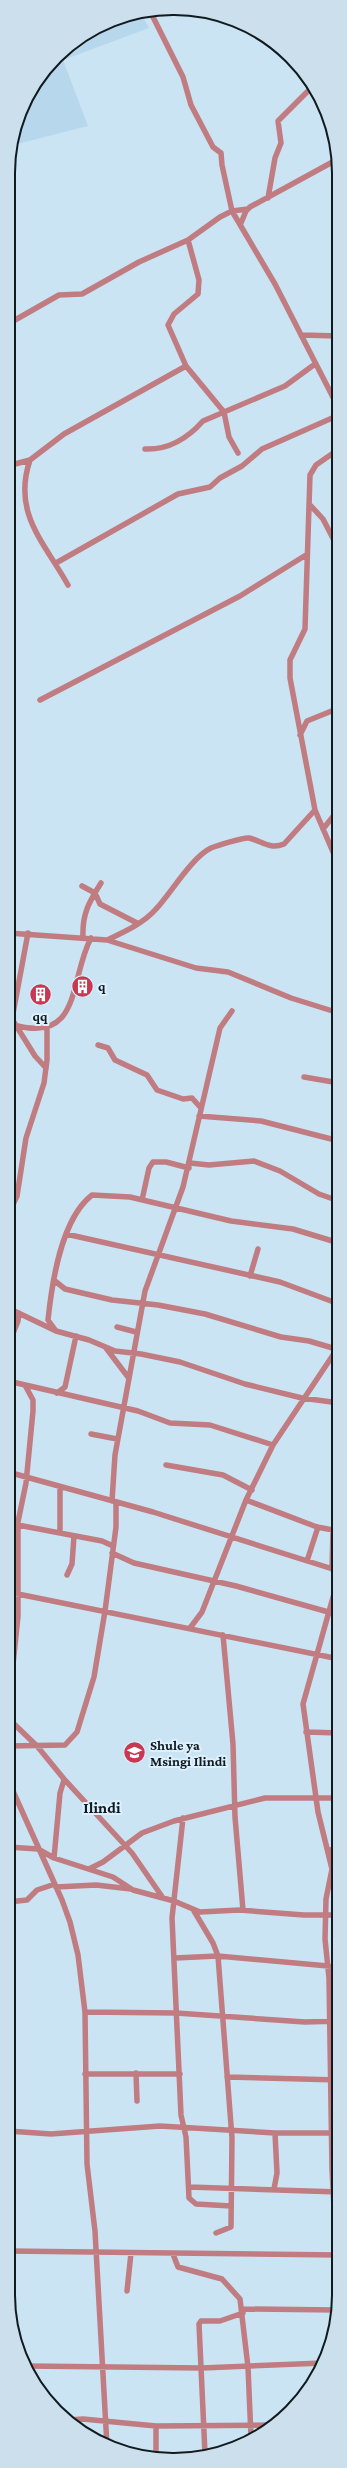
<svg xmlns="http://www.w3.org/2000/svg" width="347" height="2468" viewBox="0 0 347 2468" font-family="'Crimson Pro',serif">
  <rect width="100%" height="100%" fill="#cae4f4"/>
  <path fill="#b7d7ec" d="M141,14L149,28L63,60L88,126L13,145L25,100L65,49L121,17Z"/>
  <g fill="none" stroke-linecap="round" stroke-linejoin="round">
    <path stroke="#c07c80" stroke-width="5.5" d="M151,13L183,77L191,105L213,147L221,153L222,165L232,211L275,284L339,409
      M268,198L275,158L281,143L278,121L311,88
      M241,223L246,211L250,207L338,159
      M8,324L59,295L82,294L139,262L188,240
      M301,335L339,336
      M145,449C168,450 187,439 203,421L285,386L315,364
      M339,449L316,465L310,475L305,629L290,660V678L315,810L339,866
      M238,453L229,437L224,412L186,366L168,325L174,314L198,294L199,280L188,240L220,217L232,211L248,209
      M30,460C12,513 44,542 68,585
      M8,463L15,464L30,460L64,434L186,366
      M311,506L323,519L339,550
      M56,563L178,494L210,487L220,478L242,466L262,449L339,415
      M40,700L240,596L306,555
      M300,735L307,721L339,708
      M332,818L339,824
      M323,829L339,809
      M82,886L95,893L100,904L137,923
      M8,933L107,940L196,968L228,972L291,998L339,1013
      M28,933L12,1019L35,1056L46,1068
      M83,937C82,914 89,902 101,883
      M107,940C124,932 144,923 156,909C171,893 192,857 211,848C216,846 244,837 249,838C262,841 270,850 284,844L315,810
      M14,1025C82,1044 69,979 91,938
      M8,1033L12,1019
      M98,1045L108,1048L115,1060L147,1075L157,1090L183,1099L192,1098L201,1108
      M304,1077L339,1083
      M199,1116L261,1121L339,1141
      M190,1163L209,1165L254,1161L280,1171L319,1194L339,1201
      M142,1200L149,1168L153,1162H166L189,1168
      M8,1215L17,1196L26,1138L44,1083L47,1060V1029
      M66,1234L280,1282L339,1304
      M250,1276L258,1249
      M55,1281L65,1289L112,1300L158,1305L205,1314L281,1337L309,1341L336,1349
      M8,1308L56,1331L89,1340L115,1351L141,1354L180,1362L245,1384L302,1398L339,1403
      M117,1327L136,1332
      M56,1331L48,1320C52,1282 61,1219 92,1195L130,1197L231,1221L293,1229L339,1243
      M8,1346L18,1321L19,1313
      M106,1348L128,1377
      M8,1381L138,1411L170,1423L210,1425L273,1445
      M26,1387L33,1400V1411L26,1483L18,1522V1616L11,1684L12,1722L37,1746L64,1779L132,1853L163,1898
      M57,1393L65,1387L76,1336
      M91,1434L117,1439
      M166,1465L223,1475L252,1490
      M8,1472L153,1512L339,1571
      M246,1500L317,1527L333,1530
      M112,1501L115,1455L145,1291L183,1187L220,1028L232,1011
      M8,1520L18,1525L102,1541L113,1546
      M60,1533V1487
      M112,1553L134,1563L236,1586L339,1615
      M307,1561L318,1527
      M332,1569L333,1530L339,1507
      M67,1575L72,1564L74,1536
      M339,1576L303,1704L318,1812L332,1869L326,1899L325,1939L329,1978L332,2169L339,2305
      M8,1592L339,1659
      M190,1628L202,1612L246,1500L273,1445L339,1346
      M223,1635L233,1744L235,1817L243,1910
      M306,1732L339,1733
      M8,1746L65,1745L77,1732L94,1677L105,1611L116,1527V1503
      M8,1780L62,1900L70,1922L78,1955L85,2012L87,2164L95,2231L107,2446
      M183,1818L172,1918L181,2115L186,2137L189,2198L196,2204L231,2206
      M8,1847L38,1849L54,1858L113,1877L133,1890L174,1901L200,1912L239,1910L304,1915H339
      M328,1849L339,1853
      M54,1858L60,1793L64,1780
      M89,1869L103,1862L142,1833L174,1821L265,1798H339
      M56,1887L96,1885L131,1889
      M8,1902L27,1900L37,1890L55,1884
      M194,1911L213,1943L218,1956L232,2138L231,2227L216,2233
      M175,1958L218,1956L339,1967
      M85,2012L176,2013L305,2022L339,2021
      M136,2073L137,2101
      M85,2074H180
      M227,2077L339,2080
      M8,2131L51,2134L160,2126L275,2133H339
      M189,2187L339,2192
      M274,2189L277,2173L275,2133
      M8,2251L339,2255
      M173,2254L178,2267L222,2279L240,2299L248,2367L251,2437
      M127,2291L131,2253
      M243,2309L337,2310
      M26,2366L202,2368L323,2363
      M69,2420L83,2419L156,2426L271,2425
      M156,2426V2458
      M205,2454L199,2324L201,2321H220L243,2313"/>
  </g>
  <defs>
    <symbol id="building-disc" viewBox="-11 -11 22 22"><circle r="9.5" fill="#c83851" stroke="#dcf0fe"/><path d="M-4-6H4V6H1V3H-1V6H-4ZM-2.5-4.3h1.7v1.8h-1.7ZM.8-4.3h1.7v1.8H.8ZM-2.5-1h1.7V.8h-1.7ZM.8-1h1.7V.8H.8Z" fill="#fff"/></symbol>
    <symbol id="school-disc" viewBox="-11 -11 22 22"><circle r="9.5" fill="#c83851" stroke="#dcf0fe"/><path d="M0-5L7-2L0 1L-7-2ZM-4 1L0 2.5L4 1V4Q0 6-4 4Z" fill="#fff"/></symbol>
  </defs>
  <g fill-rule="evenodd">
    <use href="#building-disc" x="70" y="974" width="25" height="25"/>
    <use href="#building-disc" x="28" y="982" width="25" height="25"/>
    <use href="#school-disc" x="122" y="1740" width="25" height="25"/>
  </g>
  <g text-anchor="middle" stroke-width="4" stroke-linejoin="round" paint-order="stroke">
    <g font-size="14" font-weight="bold" fill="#101a1f" stroke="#dcf0fe" text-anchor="start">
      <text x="98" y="991">q</text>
      <text x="40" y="1021" text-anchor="middle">qq</text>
      <text x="150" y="1750">Shule ya<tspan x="150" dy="16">Msingi Ilindi</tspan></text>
    </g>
    <g font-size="16" font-weight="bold" fill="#101a1f" stroke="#dcf0fe">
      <text x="102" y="1813">Ilindi</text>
    </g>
  </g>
  <path d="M0 0H347V2468H0ZM173 15H174A158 158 0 0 1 332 173V2295A158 158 0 0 1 174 2453H173A158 158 0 0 1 15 2295V173A158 158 0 0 1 173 15Z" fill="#ccdfec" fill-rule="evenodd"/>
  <path fill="none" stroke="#101a1f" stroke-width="2" d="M173 15H174A158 158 0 0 1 332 173V2295A158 158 0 0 1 174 2453H173A158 158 0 0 1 15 2295V173A158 158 0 0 1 173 15Z"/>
</svg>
